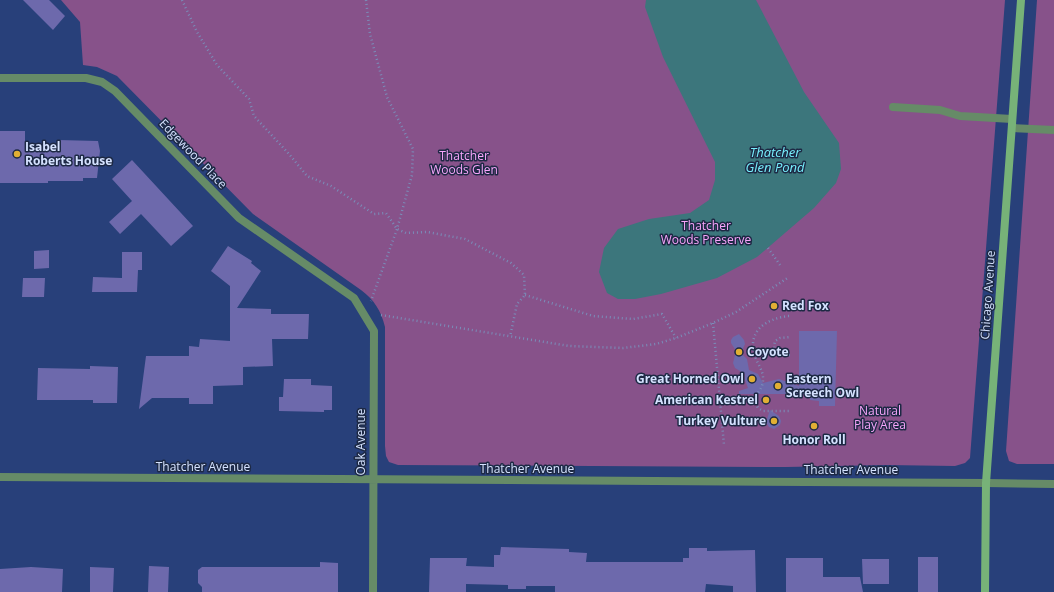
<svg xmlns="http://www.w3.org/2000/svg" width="1054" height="592" viewBox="0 0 1054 592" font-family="'Open Sans',sans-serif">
  <rect width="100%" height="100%" fill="#28407a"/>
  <path fill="#87528a" d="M61,0H1005L970,458L965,463L955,466L886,465L786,467L398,465L389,462L386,456L385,446V327C381,310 374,300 361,290L253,214L117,76L97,67L83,65L80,22Z
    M1037,0H1054V464H1017L1009,461L1006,451Z"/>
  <path fill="#3c767c" d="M646,0H756L804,92L839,143L841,169L836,183L814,208L757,257L717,278L661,294L635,299H618L607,293L599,272L604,248L618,229L649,219L690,213L709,200L715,180V162L663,57L645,7Z"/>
  <path fill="#6d69ac" d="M23,0H49L65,16L53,30Z
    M0,131H25V145L57,146L58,140L98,141L100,151L97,178H83V181H48V183H0Z
    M132,160L193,226L171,246L141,214L120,234L109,222L132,201L112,179Z
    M228,246L252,261L251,263L261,271L237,308L271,309V314H309L308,339H272L273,366L243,367V385L213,386V404H189V398H152L139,409L146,356H189V346L199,347L200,339L230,341V286L211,271Z
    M49,250V268L34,269V251Z
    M122,252H142V270H138L137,292H92L93,277L122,278Z
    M23,278H45L44,297H22Z
    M799,331H837L835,406H819V401L810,400V394H739V391L748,388L745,380V374L735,368L733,363L736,351L731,343V340L733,337L739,334L744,340L745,344L741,353L747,359L749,370L758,374L763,383L779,379L799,386Z
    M90,366L118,367L117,403H93V400H37L38,368L90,369Z
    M284,379H311V385L332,386V410H324V412L279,411V397H283Z
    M770,410L779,416L781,421L780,425L774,429L769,427L766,422Z
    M501,547L569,549V552L587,553L586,562H683V558H689V548H707V551L755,550L756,592H733V586L706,584L705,592H555V586H526V589H508V585L466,584V592H429L430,558H467L466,566L494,567V555H500Z
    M918,557H938V592H918Z
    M786,558H823V577H860L863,592H786Z
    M862,559H889V584H863Z
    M320,562L338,563V592H202V587L198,583V570L202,567H320Z
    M149,566L169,567L168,592H148Z
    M31,567L63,569L62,592H0V569Z
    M90,567L114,568L113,592H90Z"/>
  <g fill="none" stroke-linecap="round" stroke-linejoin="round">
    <path stroke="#7a8db9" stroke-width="2.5" stroke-dasharray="1 3" stroke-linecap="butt" d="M182,0L197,32L217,65L249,99L254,116L289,154L307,176L331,186L374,214L386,213L397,229L406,233L427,232L465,239L511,263L524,275L525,295L517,304L510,337
      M366,0L370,34L387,97L413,149L412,175L397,229L371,301
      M768,248L780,265
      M525,295L593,316L633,319L662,314L676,338
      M381,315L569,346L623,348L656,344L676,338L713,323L736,312L789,277
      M789,316C769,318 748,329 754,353C756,362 764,371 763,380C763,392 751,393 758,408L763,411H790
      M713,323L724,445
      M790,355L779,354L775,352L774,346L775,341L780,338L790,337"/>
    <path stroke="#668b67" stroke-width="8" d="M893,107L940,110L960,116L1012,119
      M1012,128L1054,130"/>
    <path stroke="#668b67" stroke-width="8" d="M0,78H86L102,82L115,91L239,218L354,298L374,331L373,592
      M0,477L986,483"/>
    <path stroke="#668b67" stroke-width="8" d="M986,483L1054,484"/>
    <path stroke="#77b278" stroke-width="8" d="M985,592L986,483L1021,0"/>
  </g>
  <g fill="#e1af34" stroke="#1d2944" stroke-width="1.5">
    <circle cx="17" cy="154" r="4"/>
    <circle cx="774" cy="306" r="4"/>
    <circle cx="739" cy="352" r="4"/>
    <circle cx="752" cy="379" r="4"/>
    <circle cx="778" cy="386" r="4"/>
    <circle cx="766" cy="400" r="4"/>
    <circle cx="774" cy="421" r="4"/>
    <circle cx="814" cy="426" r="4"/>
  </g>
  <g text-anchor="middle" stroke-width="3" stroke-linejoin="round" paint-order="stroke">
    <g font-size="12" font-weight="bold" fill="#d5e2ff" stroke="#1d2944" text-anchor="start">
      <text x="25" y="151">Isabel<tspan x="25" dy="14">Roberts House</tspan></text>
      <text x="782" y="310">Red Fox</text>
      <text x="747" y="356">Coyote</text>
      <text x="744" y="383" text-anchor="end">Great Horned Owl</text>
      <text x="786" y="383">Eastern<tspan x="786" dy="14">Screech Owl</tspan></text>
      <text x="758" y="404" text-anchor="end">American Kestrel</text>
      <text x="766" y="425" text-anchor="end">Turkey Vulture</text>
      <text x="814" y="444" text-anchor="middle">Honor Roll</text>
    </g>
    <g font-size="12" fill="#d5e2ff" stroke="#1d2944">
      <text transform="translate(193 154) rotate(46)" y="4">Edgewood Place</text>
      <text transform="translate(988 295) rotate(-86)" y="4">Chicago Avenue</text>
      <text transform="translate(361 442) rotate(-90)" y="4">Oak Avenue</text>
      <text x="203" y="471">Thatcher Avenue</text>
      <text x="527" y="473">Thatcher Avenue</text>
      <text x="851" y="474">Thatcher Avenue</text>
    </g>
    <g font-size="12" fill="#f7a5fb" stroke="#1d2944">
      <text x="464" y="160">Thatcher<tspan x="464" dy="14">Woods Glen</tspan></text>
      <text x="706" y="230">Thatcher<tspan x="706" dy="14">Woods Preserve</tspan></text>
      <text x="880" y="415">Natural<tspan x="880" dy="14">Play Area</tspan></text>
    </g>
    <g font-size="13" font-style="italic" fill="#77effc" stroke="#1d2944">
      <text x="775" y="157">Thatcher<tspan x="775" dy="15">Glen Pond</tspan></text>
    </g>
  </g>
</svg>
